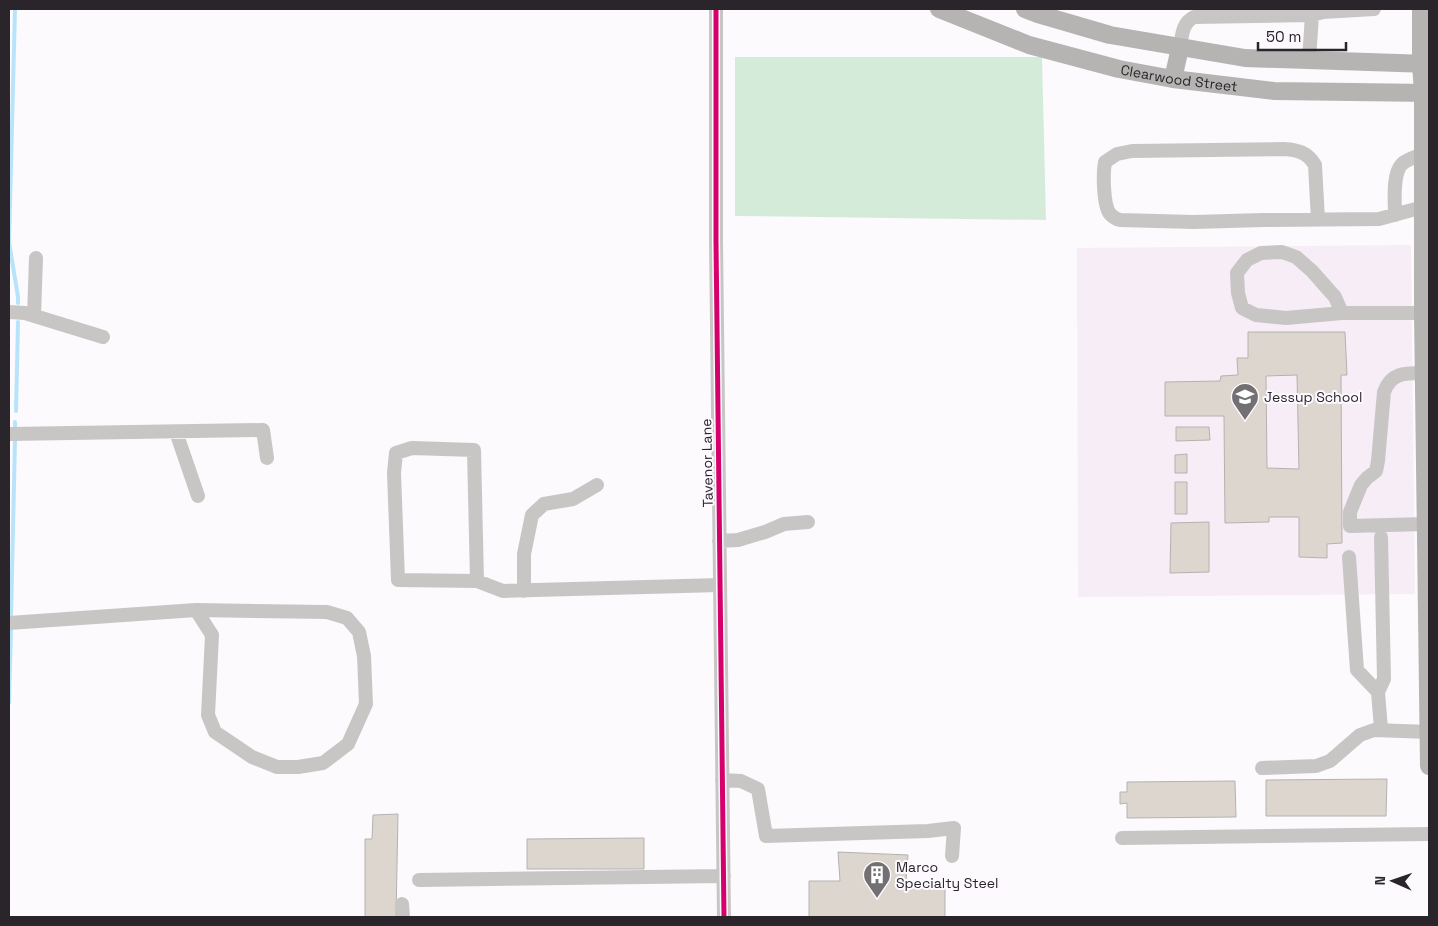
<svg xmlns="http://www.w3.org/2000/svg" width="1438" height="926" viewBox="0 0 1438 926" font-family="'Space Grotesk',sans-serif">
  <rect width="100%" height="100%" fill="#fcfafd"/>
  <path fill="#f6edf7" d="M1411,245L1415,594L1078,597L1077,248Z"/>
  <path fill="#d5ebda" d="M735,57H1042L1046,220L735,216Z"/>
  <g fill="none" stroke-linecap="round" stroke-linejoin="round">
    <path stroke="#b7e4fa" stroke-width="4" d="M15,9L9,242L18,297V303
      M16,411L18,322
      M15,427V422
      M11,617L15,440
      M9,703L11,629"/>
  </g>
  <path fill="#ddd6ce" stroke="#b4b2b1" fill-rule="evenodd" d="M1248,332H1345L1347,375H1341L1342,543L1327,544V558L1299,557V517H1269V522L1225,523L1224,416H1165V382L1220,381L1221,376L1238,375L1237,358H1248ZM1297,375L1299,469L1267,468L1266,376Z
    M1176,427H1209L1210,440L1176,441Z
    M1187,454V473H1175V455Z
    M1175,482H1187V514H1175Z
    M1209,522V572L1170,573L1171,523Z
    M1387,779L1386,816H1266V780Z
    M1235,781L1236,817L1127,818V803L1120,804V792H1127V782Z
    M398,814L396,917H365V839H372L373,815Z
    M644,838V869H527V839Z
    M838,852L908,855L906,881L945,882V917H809V881H840Z"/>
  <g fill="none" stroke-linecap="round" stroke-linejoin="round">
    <path stroke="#c8c6c5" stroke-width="14" d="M716,9V241L724,917
      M1180,48C1182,36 1182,23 1194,17L1312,15L1323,12L1374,9
      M1309,60L1312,15
      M1395,215C1395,202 1392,174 1402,164C1407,159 1416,157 1423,154
      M1318,220L1315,165C1307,152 1298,150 1284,149L1132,151L1117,154L1105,162C1103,173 1103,205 1110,214C1113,217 1116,219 1120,220L1194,222L1263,220L1379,219L1423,207
      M9,312L25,313L103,337
      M1342,313L1286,318L1256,315L1242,308L1238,293L1237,273L1247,260L1261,253L1282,252L1296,257L1312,271L1335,297L1342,313H1423
      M34,316L36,258
      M1424,373C1406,373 1391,372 1384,392L1378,461L1376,471L1367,478L1361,485L1350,512V526L1426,524
      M176,432L198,496
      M9,434L263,430L267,458
      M719,541L738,540L765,532L784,524L808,522
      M1349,557L1357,670L1378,692L1381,729
      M477,581L474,450L412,448L396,453L394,473L398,580L477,581L503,591L720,585
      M524,591V554L532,515L544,504L573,499L597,485
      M9,623L196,610L327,612L347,618L359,632L364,656L366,704L348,744L323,763L298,767H277L252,757L215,732L208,715L212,635L196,610
      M1378,692L1384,679L1381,537
      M1262,768L1316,766L1330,761L1360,735L1374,730L1429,732
      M722,780L741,781L758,789L766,836L928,831L954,828L952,856
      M1122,838L1429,834
      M419,880L724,876
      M402,904L403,917"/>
    <g stroke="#b6b4b3" stroke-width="18">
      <path id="s1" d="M939,9L1029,45L1119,69L1173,79L1274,91L1429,93"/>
      <path d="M1025,9L1038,14L1110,35L1245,58L1429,64"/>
      <path d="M1421,9V64L1423,93V313L1429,766"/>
      <path d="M1173,79L1180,48"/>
    </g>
    <defs>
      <path id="cycleway" d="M716,9V241L724,917"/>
    </defs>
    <use href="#cycleway" stroke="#fdf9fe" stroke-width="8"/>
    <use href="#cycleway" stroke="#d6006c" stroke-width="5"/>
  </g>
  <defs>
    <symbol id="school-pin" viewBox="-11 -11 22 30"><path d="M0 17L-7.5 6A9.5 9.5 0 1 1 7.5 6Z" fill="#737074" stroke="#fdf9fe"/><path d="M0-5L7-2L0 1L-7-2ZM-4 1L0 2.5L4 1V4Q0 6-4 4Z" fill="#fff"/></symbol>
    <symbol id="building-pin" viewBox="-11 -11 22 30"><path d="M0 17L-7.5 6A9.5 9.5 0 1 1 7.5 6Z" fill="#737074" stroke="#fdf9fe"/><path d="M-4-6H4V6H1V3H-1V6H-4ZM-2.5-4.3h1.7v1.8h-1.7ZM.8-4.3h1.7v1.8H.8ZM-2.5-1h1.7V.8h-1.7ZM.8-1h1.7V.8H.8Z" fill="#fff"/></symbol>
  </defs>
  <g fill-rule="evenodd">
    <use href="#school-pin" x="1229" y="381" width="32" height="43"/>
    <use href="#building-pin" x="861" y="859" width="32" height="43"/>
  </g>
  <g text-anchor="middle" stroke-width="4" stroke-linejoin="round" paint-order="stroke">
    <g font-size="14" fill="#29252a" stroke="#fdf9fe">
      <text dy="5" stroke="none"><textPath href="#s1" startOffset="251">Clearwood Street</textPath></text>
      <text transform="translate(707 463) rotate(-91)" y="5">Tavenor Lane</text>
    </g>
    <g font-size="14" fill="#29252a" stroke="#fdf9fe" text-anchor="start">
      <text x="1264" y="402">Jessup School</text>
      <text x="896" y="872">Marco<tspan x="896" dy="16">Specialty Steel</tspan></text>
    </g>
  </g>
  <rect width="1438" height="926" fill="none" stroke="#29252a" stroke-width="20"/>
  <g transform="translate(1393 881) rotate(272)" stroke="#fdf9fe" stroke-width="4" paint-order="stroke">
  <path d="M0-4L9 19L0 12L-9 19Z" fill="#29252a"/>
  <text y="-8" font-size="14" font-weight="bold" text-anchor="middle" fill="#29252a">N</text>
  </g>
  <path d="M1258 42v8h88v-8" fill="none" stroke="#29252a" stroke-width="2.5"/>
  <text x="1266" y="42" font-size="15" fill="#29252a" stroke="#fdf9fe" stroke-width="4" paint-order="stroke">50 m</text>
</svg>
